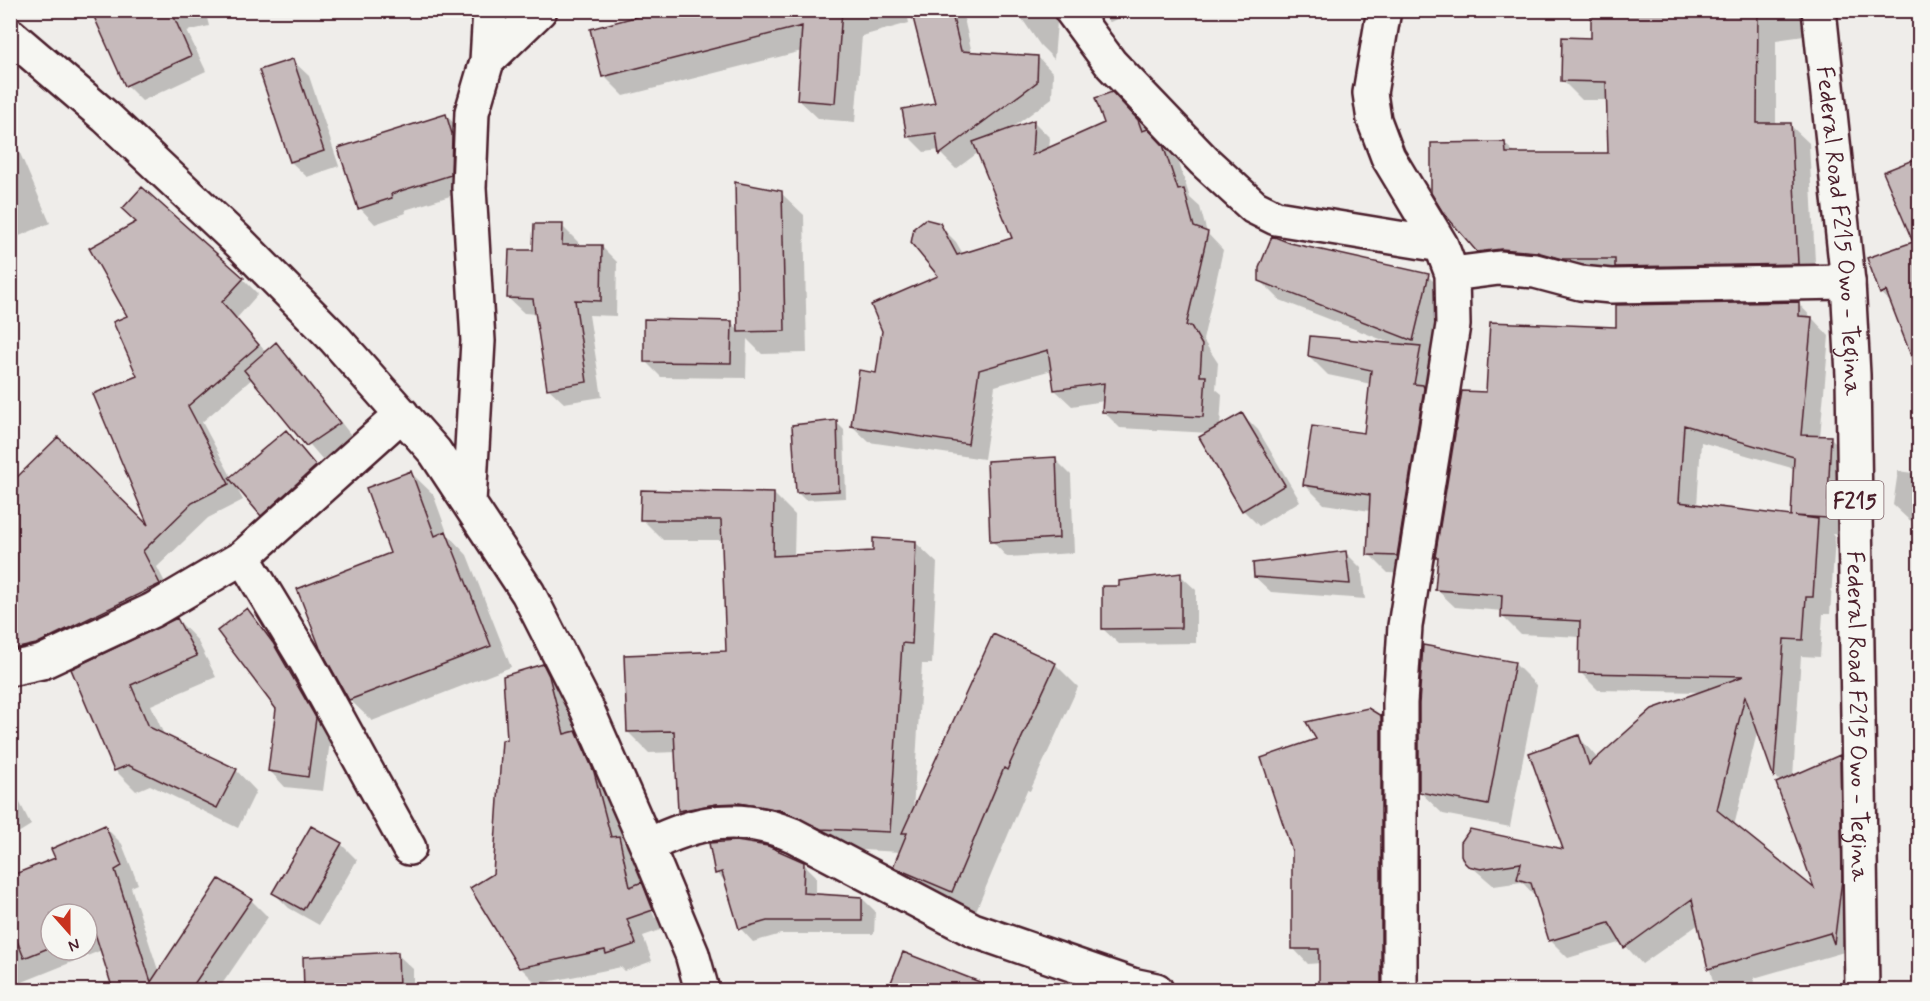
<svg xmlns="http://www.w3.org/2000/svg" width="1930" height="1001" viewBox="0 0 1930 1001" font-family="Mynerve,sans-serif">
  <rect width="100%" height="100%" fill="#efedea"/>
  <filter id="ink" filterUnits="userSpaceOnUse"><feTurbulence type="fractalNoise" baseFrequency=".0167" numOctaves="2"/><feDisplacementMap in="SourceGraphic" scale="12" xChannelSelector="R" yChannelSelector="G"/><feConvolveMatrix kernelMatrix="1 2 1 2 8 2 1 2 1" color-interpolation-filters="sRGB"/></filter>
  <g filter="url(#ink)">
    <path fill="#0003" fill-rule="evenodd" d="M114,10H205L209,26L187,31L206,71L142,101L126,85Z
      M667,10H901L908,18L909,23L862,36L855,122L819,119L798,99L802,51L624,96L604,76Z
      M913,10H962L972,53L1038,57L1053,73L1052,98L1009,130L1034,122L1050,138L1049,149L1106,124L1128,110L1179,163L1190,198L1200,207L1207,233L1223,250L1203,340L1218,363L1216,389L1222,394L1220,427L1242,414L1258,430L1300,501L1259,526L1243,510L1210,433L1120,428L1104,412V401L1072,406L1055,390L1052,370L995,386L984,459L869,442L852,426L877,374L940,276L939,225L956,242L963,254L1014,239L979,152L956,169L941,154L940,150L924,152L908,136L937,104Z
      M1016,10H1058L1054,59L1040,45Z
      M1075,10H1137L1110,22L1100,13Z
      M1592,10H1800L1804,36L1776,40V124L1790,125L1809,143L1816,282L1497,270L1478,251L1505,144L1516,154H1609L1608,100H1582L1563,81L1592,39Z
      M293,61L309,76L339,166L307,177L291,162L261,71Z
      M446,115L461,131L466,191L405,210L406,213L375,224L360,208Z
      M10,130L50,223L10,240Z
      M781,193L804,215L807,353L762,354L747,339L746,378L661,377L645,361L731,322L740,331Z
      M562,226L578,242V246L602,247L617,262L616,316L589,315L602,397L564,403L548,388L537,314L524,313L508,298L534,252Z
      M1916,243L1920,353L1893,305L1881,293Z
      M1290,244L1428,276L1447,295L1416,574L1388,573L1369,554L1370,511L1324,504L1305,485L1366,435L1371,384L1328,375L1309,356L1393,344L1280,300L1261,281Z
      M243,279L258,294L236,319L266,352L276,344L291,359L354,439L323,460L253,378L202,422L232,478L286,432L330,482L278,530L235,485L243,500L208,518L157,567L174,600L10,675V480L12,485L153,531L139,377Z
      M1798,303L1829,336L1820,437H1830L1848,455L1844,535L1832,534L1835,538L1830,614H1823L1820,657L1801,656L1793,777L1839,757L1857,774L1851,959L1844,952L1754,978L1756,990H1715L1699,924L1642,964L1622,942L1568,958L1550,940L1536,897L1522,882L1494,886L1465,861L1565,851L1579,737L1598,759L1703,692L1598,690L1580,672L1581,637L1520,634L1503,617V611L1455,607L1437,590L1439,559L1437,557L1488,394L1618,329ZM1701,442L1795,469L1792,518L1697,506ZM1758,729L1776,777L1781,782L1817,892L1734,826Z
      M836,422L844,430L846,498L805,500L797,492Z
      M1055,459L1071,475L1074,553L1007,557L992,541Z
      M1898,471L1920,474V522L1909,520L1893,505Z
      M411,473L433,494L448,535L467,555L511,667L372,721L350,700L321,647L392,554Z
      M774,494L795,515L794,556L874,553L916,543L937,563L932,664H922L913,811L1055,664L1078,687L1030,791L1027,790L975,913L917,889L895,866L901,852L843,849L700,831L680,810L677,752L649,753L628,732L727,652L723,540H663L642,519Z
      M1345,552L1361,568L1365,599L1271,592L1255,577Z
      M1180,575L1196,590V643L1119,644L1103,629Z
      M247,610L289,660L331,735L323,791L285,787L270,771L278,709Z
      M177,619L197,640L216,677L151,705L164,735L236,770L256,791L238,828L150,785L136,791L115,770L73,670Z
      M1514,663L1537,686L1510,827L1443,814L1420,792Z
      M543,666L560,683L566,694L575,732L593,750L610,790L624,843L635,854L642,885L658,901L669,927L643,936L652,961L625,971L621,967L537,984L520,967L494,875L508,741ZM648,902H652L658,917L655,918Z
      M1380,717L1395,732V990H1321V963L1308,964L1294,949L1319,740Z
      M10,783L31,825L10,838Z
      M105,827L122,844L138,884L131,887L159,973L220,881L251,900L268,917L218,990H115L102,950L10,987V877L57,859ZM51,914H87V950H51Z
      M341,844L357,860L319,925L289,908L274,893Z
      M768,848L803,863L816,876V895L862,898L875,911L874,934H781L753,942L740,928L727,883L717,873Z
      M397,954L413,969V990H306L304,959Z
      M904,954L945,970L965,990H890Z"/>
    <path fill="#c6babb" stroke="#4a1f2b" stroke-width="1.5" fill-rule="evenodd" d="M91,10H171L191,56L125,86Z
      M661,10H842L835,103L797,100L802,26L602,77L590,29Z
      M911,10H951L961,51L1038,56L1037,82L939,155L936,133L907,137L902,109L935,103Z
      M1591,10H1758L1757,123H1791L1798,264L1615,267V259H1562L1537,252L1501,249L1477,252L1442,211L1431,193V143L1505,142L1506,153H1608L1606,82L1561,81L1562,37L1591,38Z
      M293,59L324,151L290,162L259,70Z
      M1112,92L1138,120L1142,131L1148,129L1163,145L1178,190L1184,189L1194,227L1208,232L1186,326H1191L1202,345L1200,376H1206L1203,417L1102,412L1104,383L1054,390L1048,350L979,370L968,444L851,426L859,370L876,373L882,331L871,305L938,276L911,243L914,228L925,219L940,223L957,255L1012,238L973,142L1034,120L1032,155L1104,123L1095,98Z
      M446,114L452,134L451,175L391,194L392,198L358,209L338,148Z
      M1920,157V371H1917L1886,291L1880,294L1867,258L1913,242L1883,172Z
      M735,182L782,191L785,331L738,332Z
      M142,187L244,278L222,302L259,345L188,406L229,484L192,503L143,551L160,584L36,644L10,650V484L58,437L148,525L93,394L137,376L113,322L127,316L89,248L136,222L122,209Z
      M534,224H563L562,245H602L601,301L575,300L587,382L547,389L533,299L507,298L509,250H533Z
      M1272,236L1290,243L1429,274L1413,341L1259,281V268Z
      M1799,302V316L1812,317L1801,435L1831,436L1827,518L1795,516L1818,519L1813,597H1806L1803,640L1784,639L1774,778L1745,696L1717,810L1814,888L1776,783L1840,755L1842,879L1834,944L1830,933L1708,969L1692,899L1624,948L1609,923L1549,941L1531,883L1517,879L1521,863L1481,869L1468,866L1464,862L1461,855V842L1470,829L1563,849L1529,753L1579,735L1589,765L1652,709L1744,676L1579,673L1580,621L1501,617L1502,595L1435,590L1438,557H1435L1462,391L1486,392L1490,322L1616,327V305ZM1684,425L1794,457L1791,516L1679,502Z
      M644,319L732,321L731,363L644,362Z
      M1310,336L1421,346L1414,384L1423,385L1424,388L1397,556L1367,555L1370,495L1303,485L1312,426L1364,433L1371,370L1308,356Z
      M276,342L340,423L306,446L244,370Z
      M1242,413L1285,485L1242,511L1199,437Z
      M837,420L839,491L796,493L792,425Z
      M286,430L316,466L261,516L229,478Z
      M1056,457L1059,538L990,542L987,461Z
      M411,471L435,536L446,531L491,646L349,700L320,648L297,589L390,553L366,488Z
      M641,490L774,493L773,556L873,551V538L916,541L912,644L902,643L890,832L821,829L780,810L739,803L716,804L678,811L674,731L627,732L624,655L726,651L721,520H640Z
      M1346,551L1350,584L1254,577L1253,563Z
      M1181,573V628L1102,629V586H1119V581Z
      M247,608L273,643L316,718L308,777L268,771L276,709L217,631Z
      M177,618L197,656L131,685L149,727L237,769L217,808L128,765L114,771L71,669Z
      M993,634L1056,663L1007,770L1004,768L952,892L893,867L907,833H902Z
      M1423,645L1515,662L1488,805L1419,792V704Z
      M543,664L549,676L564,734L576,731L594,772L611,837L619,836L630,887L642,882L653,910L627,919L636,944L606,954L605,950L519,968L470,888L493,874L502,740L507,739L503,676Z
      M1368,708L1381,716V990H1319V949H1292V851L1261,758L1316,739L1306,722Z
      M105,825L122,866L115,870L151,982L219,879L252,899L190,990H113L94,930L87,933V914H51V947L24,958L10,923V876L55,858L51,849Z
      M311,826L342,843L303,910L272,893Z
      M736,841L768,846L804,862L803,893L862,897V921H767L739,929L722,872L715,874L709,843Z
      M398,952L399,990H304L303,957Z
      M903,952L995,988L994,990H888Z"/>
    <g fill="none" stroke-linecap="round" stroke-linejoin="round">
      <defs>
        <path id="minor" d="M1071,10L1111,64L1204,161L1254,207L1276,218L1441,245
          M1384,10L1370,93L1374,120L1388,157L1441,245L1452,274L1453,325L1405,626L1400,703V990
          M10,35L106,117L240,243L335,339L435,452L528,593L587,709L647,846L692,954L702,990
          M487,61L540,10
          M1452,274L1499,268L1535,271L1580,283L1611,286L1848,282
          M469,502L478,341L469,188L472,112L487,61L490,10
          M243,557L306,661L409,848
          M10,669L42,662L153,610L243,557L402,414
          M647,846C698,820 740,813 793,835L973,930L1132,985L1156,990"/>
        <g id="major">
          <path id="s1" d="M1819,10L1848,282L1853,375L1862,990"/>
        </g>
      </defs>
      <use href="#minor" stroke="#4a1f2b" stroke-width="38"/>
      <use href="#major" stroke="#4a1f2b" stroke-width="38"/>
      <use href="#minor" stroke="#f6f6f2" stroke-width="33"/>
      <use href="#major" stroke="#f6f6f2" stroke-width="33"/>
    </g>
  </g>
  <g text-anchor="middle" stroke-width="5" stroke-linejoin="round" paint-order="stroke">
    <rect fill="#f6f6f2" stroke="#7e6067" stroke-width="1.5" x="1826.5" y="481" width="57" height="38" rx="4.5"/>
    <g font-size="22" font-weight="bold" fill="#4a1f2b">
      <text x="1855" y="508">F215</text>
    </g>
    <g font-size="24" fill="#4a1f2b" stroke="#f6f6f2">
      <text dy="8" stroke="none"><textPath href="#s1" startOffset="222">Federal Road F215 Owo - Tegina</textPath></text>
      <text dy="8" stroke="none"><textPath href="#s1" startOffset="708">Federal Road F215 Owo - Tegina</textPath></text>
    </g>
  </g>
  <rect width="1930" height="1001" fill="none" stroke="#f6f6f2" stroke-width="36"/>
  <rect x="18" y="18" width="1894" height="965" fill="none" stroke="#4a1f2b" stroke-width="2" filter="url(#ink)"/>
  <g transform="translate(69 932) rotate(159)"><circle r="28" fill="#f6f6f2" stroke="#b1a0a2" stroke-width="1.5"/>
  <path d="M0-4.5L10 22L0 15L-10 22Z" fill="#c8321e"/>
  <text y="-9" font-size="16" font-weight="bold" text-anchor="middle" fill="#4a1f2b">N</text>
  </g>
</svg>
